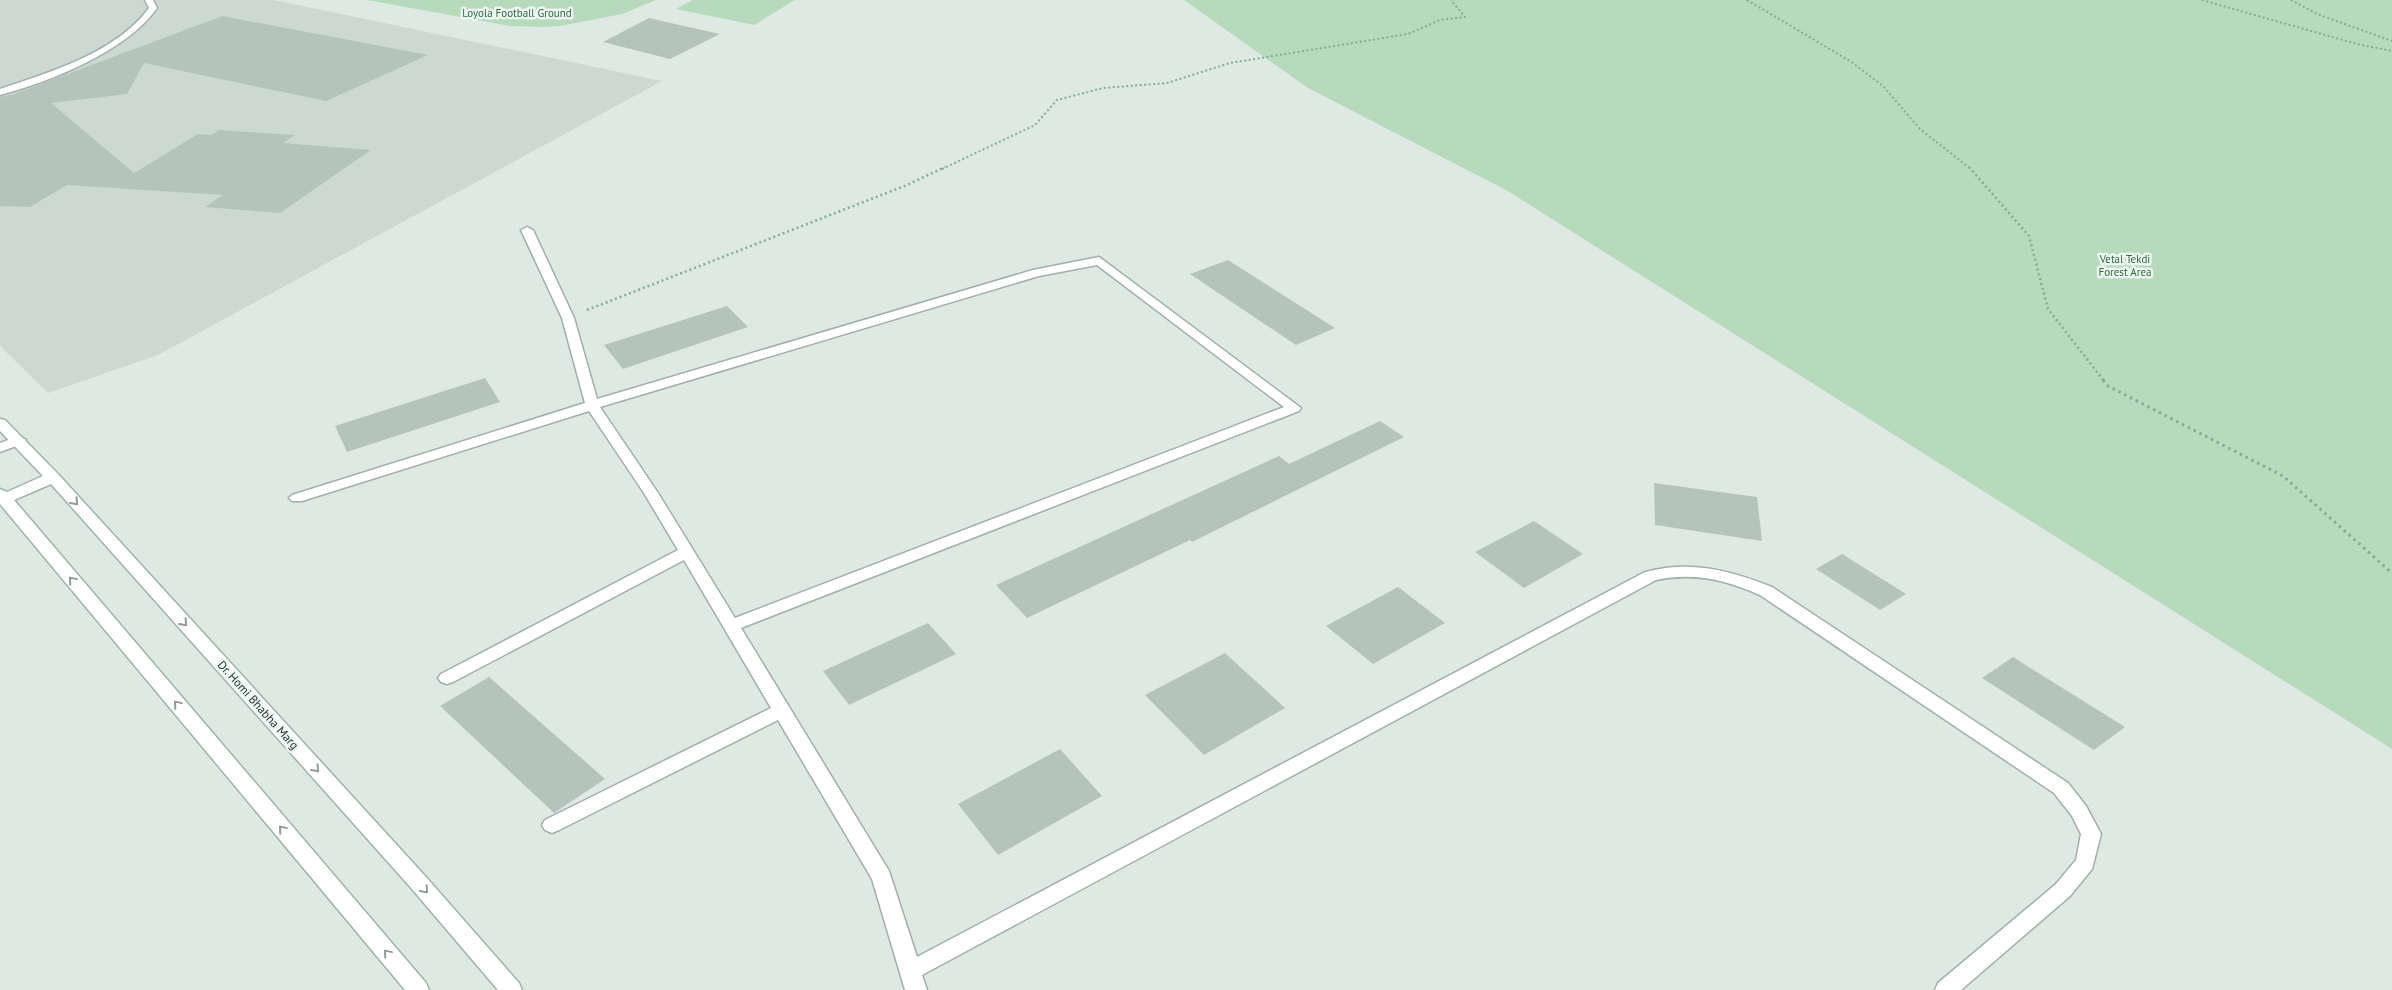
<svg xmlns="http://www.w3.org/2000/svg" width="2392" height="990" viewBox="0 0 2392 990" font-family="'PT Sans',sans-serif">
  <rect width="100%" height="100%" fill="#dee9e3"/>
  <path fill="#ccd9d2" d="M0,0H274L662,81L158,355L48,393L0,346Z"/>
  <path fill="#b7dabd" d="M367,0H656L622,14L560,26L544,27L510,26Z
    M693,0H795L754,25L676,9Z
    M1184,0H2392V749L1506,190L1308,88Z"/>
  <path fill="#b4c4bc" d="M222,16L428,55L326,101L144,63L127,94L51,103L134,173L198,134L211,135L219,130L295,135L283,143L371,150L280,213L205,207L223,195L67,185L30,207L0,206V97L14,94Z
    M649,18L666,22L720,34L670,59L603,42Z
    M1228,260L1335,328L1296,345L1190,274Z
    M727,306L748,327L623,369L604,345Z
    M485,378L500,402L347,452L335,426Z
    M1380,421L1404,437L1192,542L1190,540L1027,618L996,585L1279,456L1289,464Z
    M1654,483L1757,497L1762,541L1655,525Z
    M1534,521L1583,554L1524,588L1475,552Z
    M1842,554L1906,594L1880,610L1816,569Z
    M1398,587L1445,623L1373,664L1326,626Z
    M928,623L956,654L849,705L823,671Z
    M1225,653L1285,708L1204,755L1145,695Z
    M2013,657L2125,727L2094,750L1982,678Z
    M489,677L605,779L554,813L440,706Z
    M1060,749L1102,796L998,855L958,804Z"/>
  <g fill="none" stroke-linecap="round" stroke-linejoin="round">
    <defs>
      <path id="service" d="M145,0H153L157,8C127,51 50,82 0,95V89C50,72 116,53 149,8Z
        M527,227L533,230L574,318L597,399L1033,270L1099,257L1301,408L1299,411L741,628L889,871L917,957L1645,572C1691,560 1729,570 1772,587L2068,783L2086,806L2101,834L2092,869L2070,896L1961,990H1935L1938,983L2056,884L2076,860L2081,834L2072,816L2054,793L1760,595C1725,580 1694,572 1656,580L922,975L927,990H905L872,879L778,720L559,830L552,833L545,830L542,825L545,820L771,708L684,560L453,682L447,684L441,682L438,678L441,674L678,550L644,493L589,411L302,501H292L289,498L292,495L585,403L562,318L521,230ZM1097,265L1284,407L735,618L658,493L600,407L1039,276Z"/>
      <path id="tertiary" d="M19,436L26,440L24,443L0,452V443Z"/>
      <path id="secondary" d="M0,419L5,420L58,474L426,877L519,983L522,990H498L412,889L51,484L14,500L426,983L429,990H405L0,504V489L7,492L43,476L0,431Z"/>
    </defs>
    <use href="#service" stroke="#a1b0a9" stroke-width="3"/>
    <use href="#tertiary" stroke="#a1b0a9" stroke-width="3"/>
    <use href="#secondary" stroke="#9eb4aa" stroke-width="3"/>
    <path stroke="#80ac99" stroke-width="2" stroke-dasharray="2 2.5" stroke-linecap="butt" d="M1747,0L1850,61L1883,86L1920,129L1971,169
      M2202,0L2357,44L2392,51
      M2291,0L2317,14L2392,41
      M942,169L1035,125L1057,100L1103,88L1167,83L1230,63L1408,34L1440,20L1465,17L1451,0"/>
    <path stroke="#80ac99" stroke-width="2.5" stroke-dasharray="2 3" stroke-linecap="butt" d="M1969,167L2029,236L2048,309L2104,381
      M587,310L907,185L945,167"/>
    <path stroke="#80ac99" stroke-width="3" stroke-dasharray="2.5 4" stroke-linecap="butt" d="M2103,380L2108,386L2283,476L2392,573"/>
    <use href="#service" fill="#fff" fill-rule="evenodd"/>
    <use href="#tertiary" fill="#fff" fill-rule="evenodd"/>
    <use href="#secondary" fill="#fff" fill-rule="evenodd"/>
  </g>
  <defs><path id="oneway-chevron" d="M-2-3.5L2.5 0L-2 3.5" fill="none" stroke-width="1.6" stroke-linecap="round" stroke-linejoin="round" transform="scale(1.25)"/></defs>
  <g stroke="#909c97">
    <use href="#oneway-chevron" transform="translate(75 502) rotate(48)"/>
    <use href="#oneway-chevron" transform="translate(72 580) rotate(-130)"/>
    <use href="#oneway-chevron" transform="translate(184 623) rotate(48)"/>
    <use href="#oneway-chevron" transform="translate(177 704) rotate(-130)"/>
    <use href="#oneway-chevron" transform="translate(316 769) rotate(48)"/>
    <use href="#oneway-chevron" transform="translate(282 829) rotate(-130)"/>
    <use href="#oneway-chevron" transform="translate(425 890) rotate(49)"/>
    <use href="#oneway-chevron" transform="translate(387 953) rotate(-130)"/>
  </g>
  <g text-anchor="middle" stroke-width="5" stroke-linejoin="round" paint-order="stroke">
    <g font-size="11" fill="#2c6d3e" stroke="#eef6f1">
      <text x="517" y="17">Loyola Football Ground</text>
      <text x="2125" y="263">Vetal Tekdi<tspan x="2125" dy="13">Forest Area</tspan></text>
    </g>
    <g font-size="12" fill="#20382f" stroke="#eef6f1">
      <text transform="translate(258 705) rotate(48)" y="4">Dr. Homi Bhabha Marg</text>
    </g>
  </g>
</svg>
